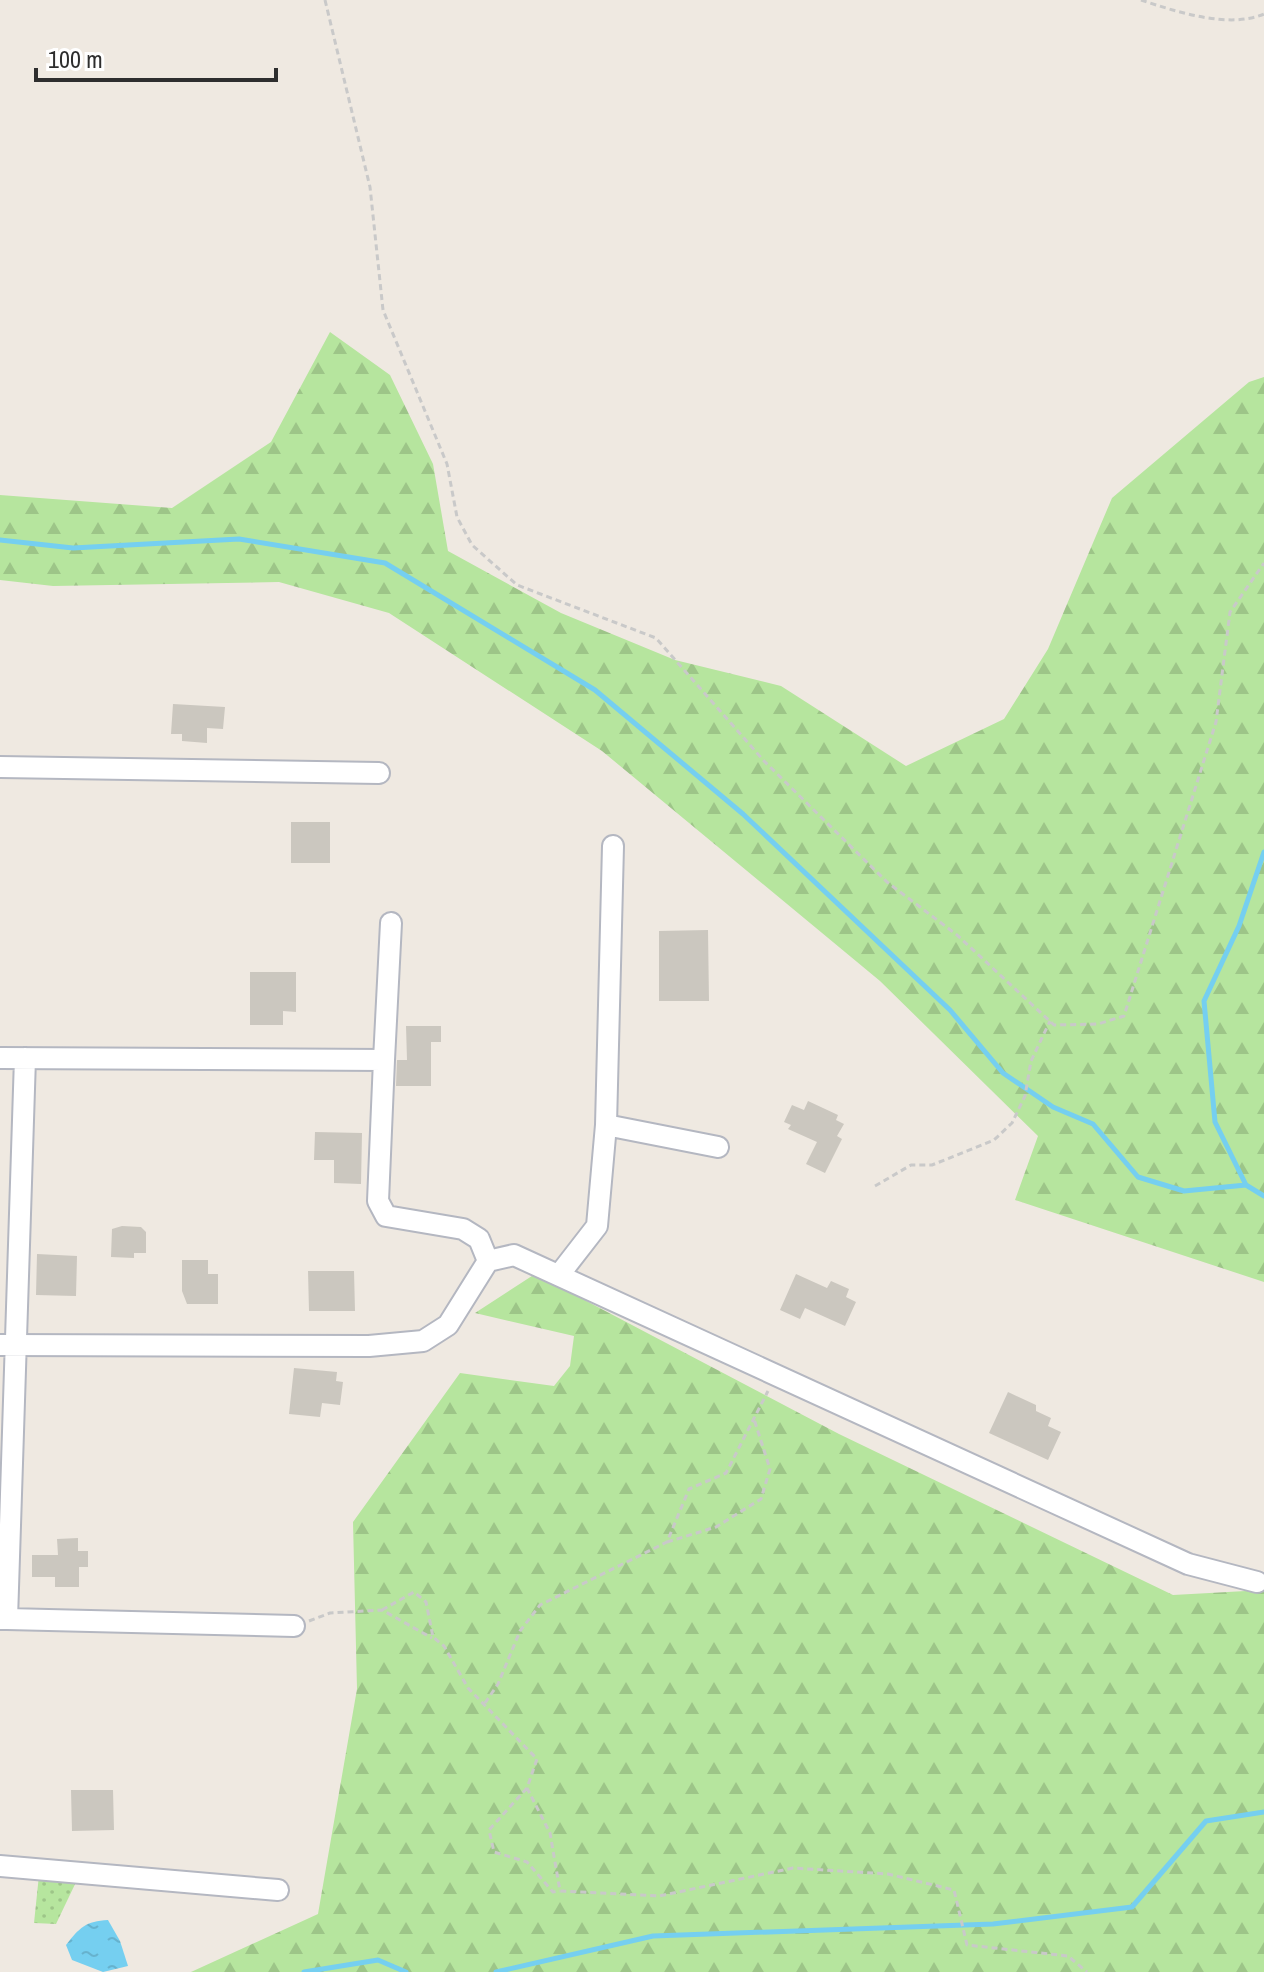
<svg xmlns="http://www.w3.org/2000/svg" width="1264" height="1972" viewBox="0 0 1264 1972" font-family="'Archivo Narrow',sans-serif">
  <defs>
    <pattern id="green-dots" width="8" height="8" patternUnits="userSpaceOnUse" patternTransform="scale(2)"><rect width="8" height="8" fill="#b6e59e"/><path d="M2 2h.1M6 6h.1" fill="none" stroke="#9dc588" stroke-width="1.8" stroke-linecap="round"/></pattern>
    <pattern id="forest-firs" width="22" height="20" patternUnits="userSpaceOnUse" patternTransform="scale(2)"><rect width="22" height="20" fill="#b6e59e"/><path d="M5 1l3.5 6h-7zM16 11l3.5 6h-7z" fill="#9dc588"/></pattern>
    <pattern id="water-ripples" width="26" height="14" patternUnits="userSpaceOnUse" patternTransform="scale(2)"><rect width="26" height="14" fill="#75cff0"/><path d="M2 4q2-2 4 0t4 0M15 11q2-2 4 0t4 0" fill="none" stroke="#66b2ce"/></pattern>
  </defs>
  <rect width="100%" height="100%" fill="#efe9e1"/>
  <path fill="url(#green-dots)" d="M39,1875L77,1880L56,1924L34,1923Z"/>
  <path fill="url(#forest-firs)" d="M330,332L390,375L433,464L448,551L561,613L675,660L781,686L906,766L1004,719L1048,649L1112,498L1249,382L1264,377V1282L1015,1200L1038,1136L880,981L602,751L389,613L279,582L53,586L0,580V495L172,508L271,442Z
    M535,1274L839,1434L1173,1595L1264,1590V1972H191L318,1914L357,1689L353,1522L460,1373L554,1386L570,1366L574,1336L475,1313Z"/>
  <path fill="url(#water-ripples)" d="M108,1920L120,1941L128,1966L103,1972L72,1960L66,1945C79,1928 86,1921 108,1920Z"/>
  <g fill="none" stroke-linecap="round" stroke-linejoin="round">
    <path stroke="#75cff0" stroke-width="5" d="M0,540L73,548L239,539L385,563L595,690L743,814L950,1010L1003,1073L1053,1107L1093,1124L1138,1177L1184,1191L1246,1185
      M1264,852L1239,926L1204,1001L1215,1122L1246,1185L1264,1196
      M304,1972L378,1960L406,1972
      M496,1972L653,1936L993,1924L1132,1907L1206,1821L1264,1812"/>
  </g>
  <path fill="#cbc7bf" d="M173,704L225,707L223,729L207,728V743L182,741V734H171Z
    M291,822H330V863H291Z
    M708,930L709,1001H659V931Z
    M250,972H296V1012L283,1011V1025H250Z
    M406,1026H441V1042H431V1086H396L397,1060H407Z
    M808,1101L838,1115L836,1120L844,1124L837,1136L842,1139L825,1173L806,1164L817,1142L788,1129L791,1125L784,1122L792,1105L804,1110Z
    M315,1132L362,1133L361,1184L334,1183V1160H314Z
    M122,1226L141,1227L146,1232V1253H134V1258L111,1257L112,1229Z
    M37,1254L77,1256L76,1296L36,1295Z
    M182,1260H208V1274H218V1304H187L182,1291Z
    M308,1271H354L355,1311H309Z
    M796,1274L827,1288L831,1281L849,1289L846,1297L856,1302L845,1326L805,1308L800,1319L780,1310Z
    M294,1368L337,1372L336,1381L343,1382L340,1405L322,1403L320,1417L289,1414Z
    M1008,1392L1036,1405V1411L1051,1418L1048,1426L1061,1432L1048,1460L989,1433Z
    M78,1538V1551H88V1567H79V1587H55V1577H32V1555H58L57,1539Z
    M71,1790H113L114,1830L72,1831Z"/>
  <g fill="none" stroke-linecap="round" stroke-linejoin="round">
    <defs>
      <path id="minor" d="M0,767L379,773
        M0,1058L384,1060L378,1201L386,1216L463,1229L479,1239L488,1261
        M384,1060L391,923
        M606,1125L718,1147
        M559,1275L597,1226L606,1125L613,846
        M0,1345L369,1346L423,1341L448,1325L488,1261L514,1255L1188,1564L1257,1582
        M0,1619H7L25,1058
        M7,1619L294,1626
        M0,1866L278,1890"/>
    </defs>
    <use href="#minor" stroke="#b4b7c1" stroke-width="24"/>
    <path stroke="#c9c9c9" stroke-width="3" stroke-dasharray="6 4" stroke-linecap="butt" d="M325,0L370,187L383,310L447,464L457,517L472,545L517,585L656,638L764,761L887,882L957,935L1054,1025L1098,1024L1124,1016L1216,722L1230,612L1264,563
      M1141,0C1177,12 1229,29 1264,14
      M875,1186L911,1165H932L994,1140L1012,1123L1025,1096L1031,1061L1050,1021
      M667,1542L716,1527L761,1499L770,1469L754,1419
      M382,1610L414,1592L426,1602L433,1637L444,1646L468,1688L537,1759L527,1788L550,1833L560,1891L659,1896L793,1868L888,1874L954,1890L967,1945L1068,1956L1087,1972
      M309,1621L330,1613L382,1610L432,1638
      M485,1703L498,1684L520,1631L540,1605L667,1542L689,1489L726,1473L768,1391
      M527,1788L489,1830L494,1852L527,1862L553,1892L560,1891"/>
    <use href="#minor" stroke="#fff" stroke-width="20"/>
  </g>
  <path d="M36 68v12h240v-12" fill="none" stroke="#2e2e2e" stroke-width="4"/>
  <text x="48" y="68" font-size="24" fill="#2e2e2e" stroke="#ffffff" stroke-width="6" paint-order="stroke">100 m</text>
</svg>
